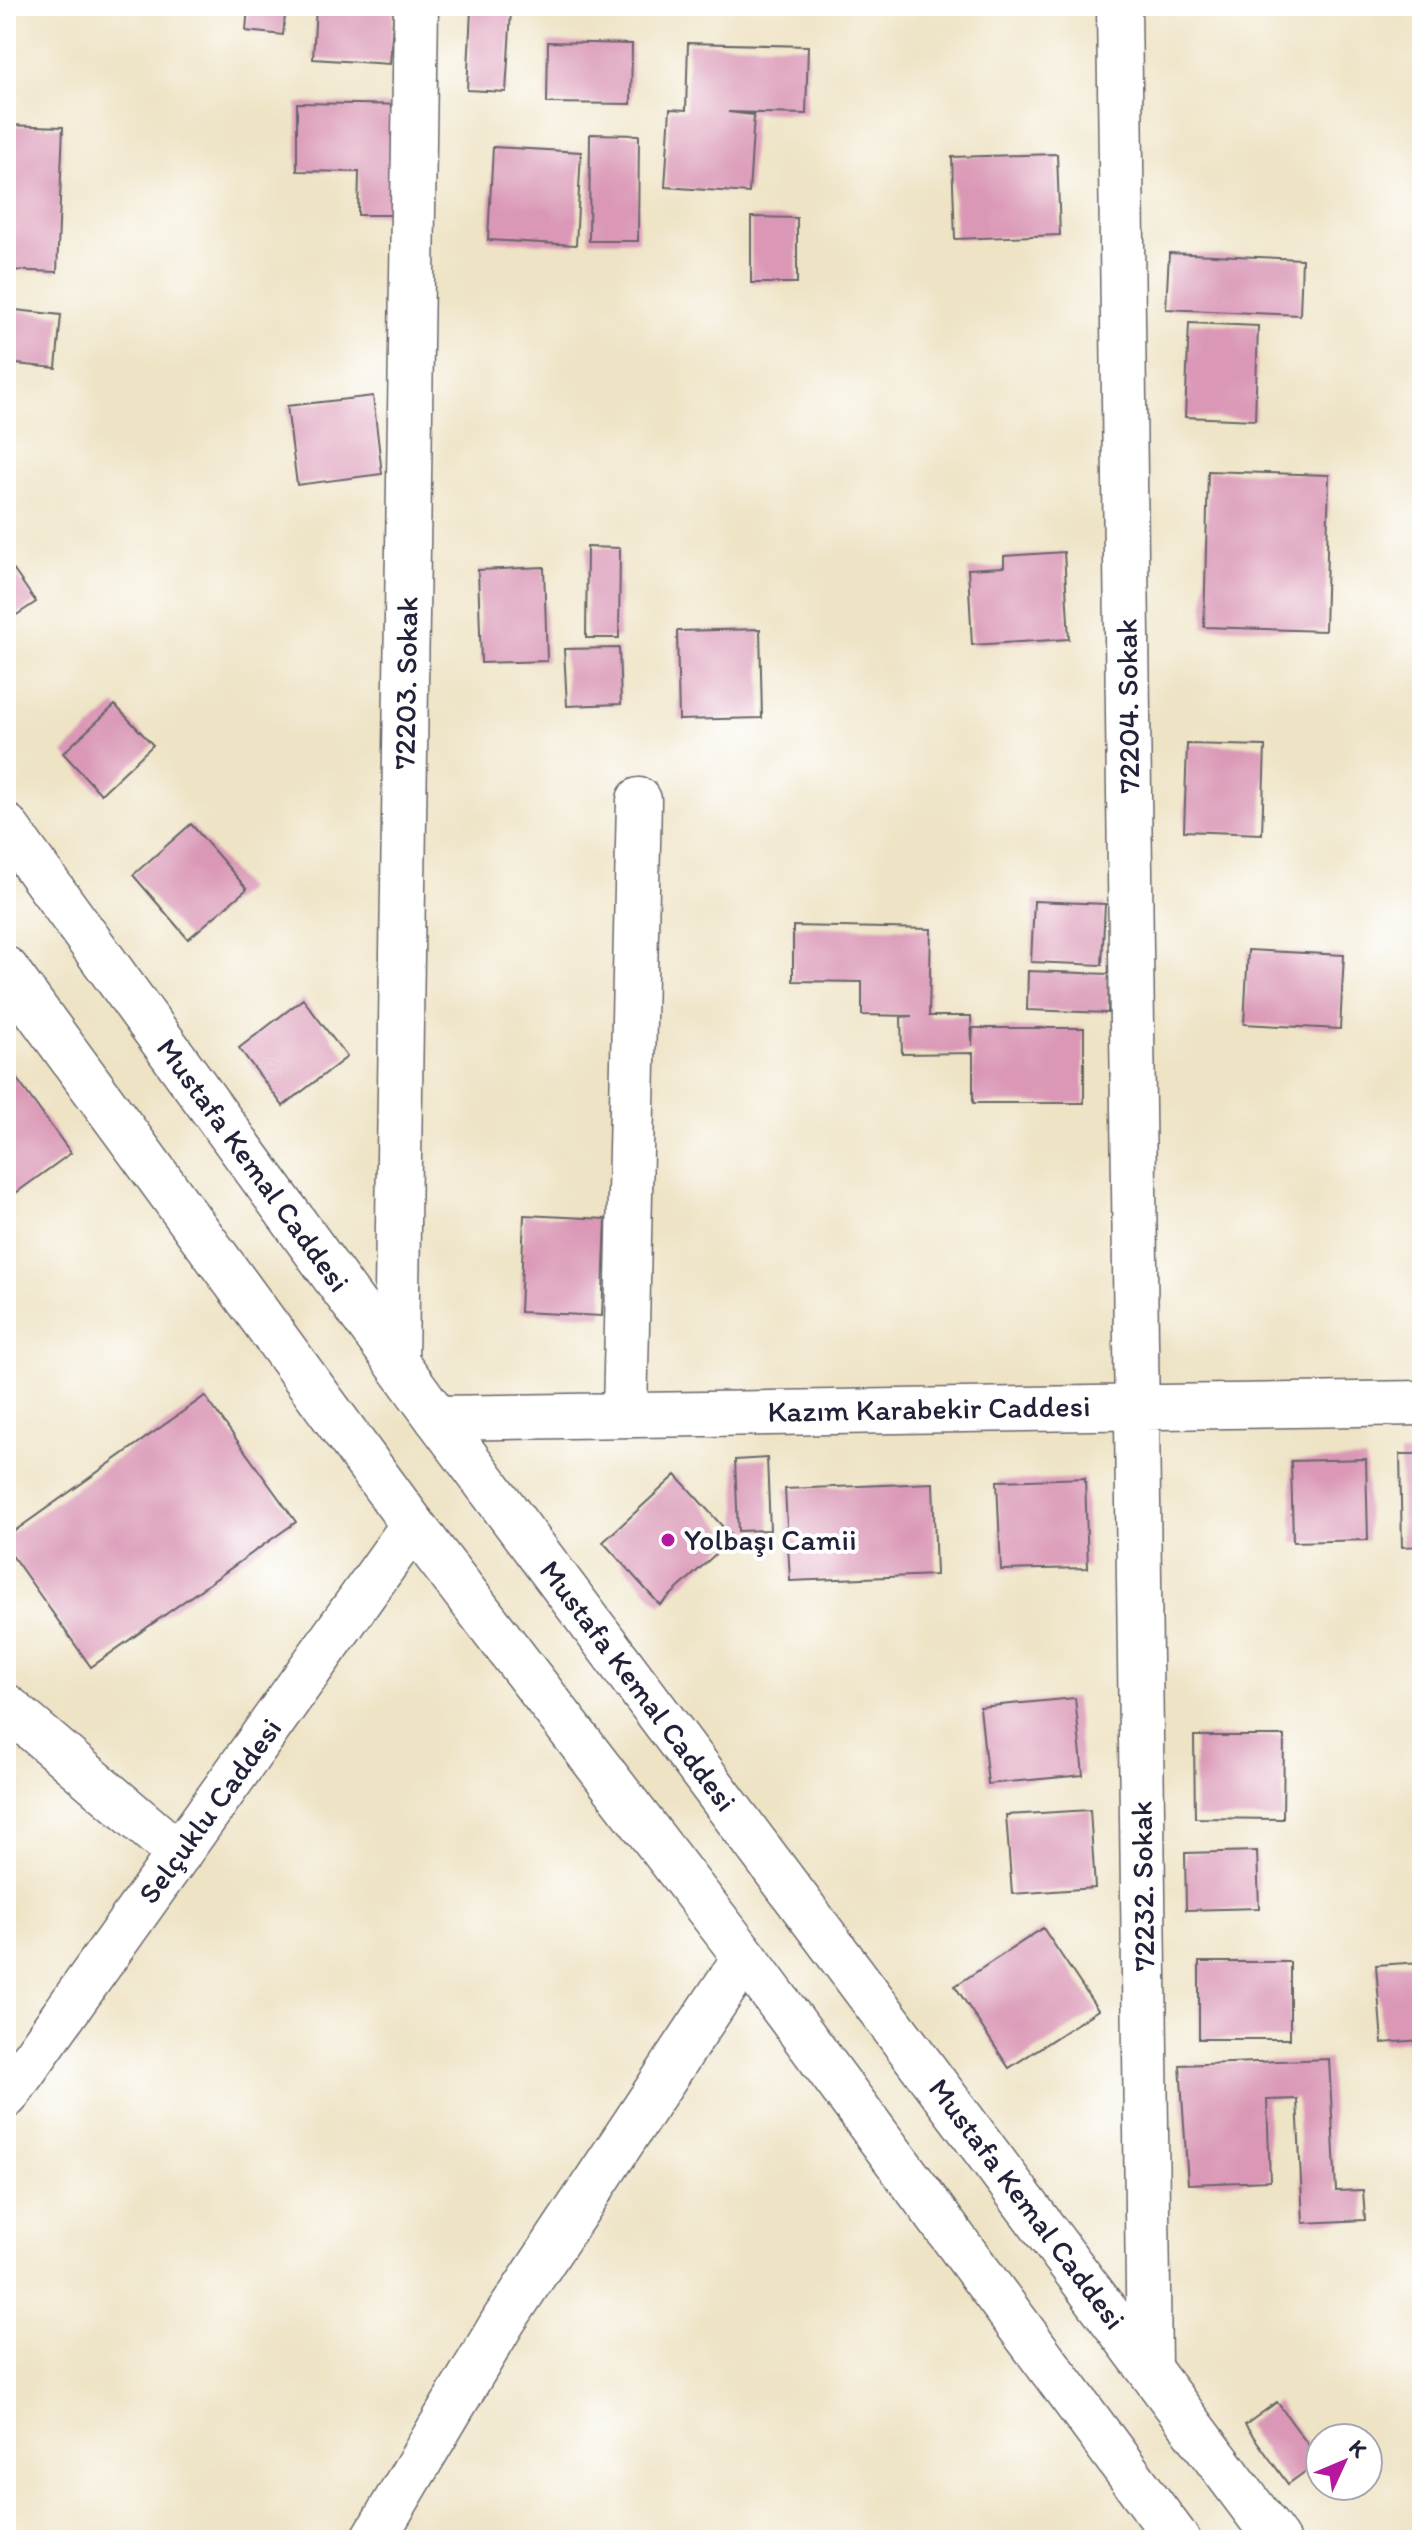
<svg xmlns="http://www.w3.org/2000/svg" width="1428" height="2546" viewBox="0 0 1428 2546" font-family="Itim,sans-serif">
  <rect width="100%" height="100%" fill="#fff"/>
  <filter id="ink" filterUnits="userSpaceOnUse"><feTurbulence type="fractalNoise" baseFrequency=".0125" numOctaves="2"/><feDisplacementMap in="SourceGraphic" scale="16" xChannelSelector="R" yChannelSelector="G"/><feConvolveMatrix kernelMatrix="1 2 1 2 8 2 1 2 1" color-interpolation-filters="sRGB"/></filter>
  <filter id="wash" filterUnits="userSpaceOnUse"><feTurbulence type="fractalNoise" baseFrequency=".006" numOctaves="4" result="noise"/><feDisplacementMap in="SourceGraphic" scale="32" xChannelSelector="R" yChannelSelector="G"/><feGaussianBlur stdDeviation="1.8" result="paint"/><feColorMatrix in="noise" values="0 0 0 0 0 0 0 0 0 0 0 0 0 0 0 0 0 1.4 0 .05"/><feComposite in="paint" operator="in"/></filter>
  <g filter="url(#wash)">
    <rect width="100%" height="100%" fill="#eee3c5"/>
    <g id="blocks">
      <path fill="#da98b6" d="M248,6H286L283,35L246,31Z
        M316,6L394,7L390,64L313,59Z
        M471,9L511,11L506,92L467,90Z
        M548,42L632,44L631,104L547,103Z
        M688,43L808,46L806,114L728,112L754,115L749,193L665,187L670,109L686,110Z
        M297,103L414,105L413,215H358L359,172L297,171Z
        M6,125L63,127L57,272L6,270Z
        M590,134L639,135L638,241H589Z
        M493,147L581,152L576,245L488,240Z
        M1057,154L1060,235L955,239L952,157Z
        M751,217L797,218V283H751Z
        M1169,253L1302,259L1300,315L1166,309Z
        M6,309L61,315L56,368L6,363Z
        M1189,323L1258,326L1255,420L1185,417Z
        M373,396L382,474L297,485L287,406Z
        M1208,471L1329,475L1325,631L1204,627Z
        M587,547L620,548L619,638H586Z
        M1064,552L1069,639L972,645L968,569L1004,567V556Z
        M6,559L36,602L6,622Z
        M544,567L547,661L481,663L478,570Z
        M760,629L762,718L679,720L677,631Z
        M619,648L621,704L567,706L564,649Z
        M115,705L153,745L101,794L63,753Z
        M1187,744L1265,746L1262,834L1184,831Z
        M191,824L247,889L188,939L133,875Z
        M1034,901L1105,904L1102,965L1031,962Z
        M793,926L931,929L929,1016H971L972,1046L973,1028H1084V1103H973V1053L902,1054L901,1017L912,1016L862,1015V982L793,981Z
        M1248,950L1344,955L1340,1029L1244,1024Z
        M1028,971L1109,974L1108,1013L1027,1010Z
        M303,999L347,1057L283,1106L239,1048Z
        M6,1064L71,1153L6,1200Z
        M524,1215L606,1219L602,1316L520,1312Z
        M205,1396L296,1522L91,1667L6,1547V1537Z
        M1400,1454H1422V1546L1402,1547Z
        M767,1458L770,1530L738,1531L735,1460Z
        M1366,1459L1368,1540L1293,1542L1291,1461Z
        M676,1475L733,1538L660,1605L603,1542Z
        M1085,1478L1088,1568L1001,1570L997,1481Z
        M933,1483L936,1575L790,1581L785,1489Z
        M1075,1698L1083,1775L988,1784L980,1707Z
        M1194,1736H1284L1283,1819L1195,1818Z
        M1090,1810L1095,1888L1012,1894L1006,1815Z
        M1257,1851L1259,1908L1186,1910L1185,1853Z
        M1043,1928L1098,2010L1009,2068L955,1986Z
        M1199,1962H1290V2039H1199Z
        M1422,1962V2040L1382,2043L1376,1965Z
        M1329,2059L1336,2191L1363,2190L1365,2220L1303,2223L1297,2099L1267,2100L1270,2181L1188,2184L1180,2065Z
        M1277,2402L1320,2461L1288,2484L1245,2425Z"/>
    </g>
  </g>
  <g filter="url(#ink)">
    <use href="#blocks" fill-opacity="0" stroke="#69666b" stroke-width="2"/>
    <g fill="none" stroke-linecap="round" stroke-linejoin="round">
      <defs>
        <path id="minor" d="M1119,6L1149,2366
          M396,1361L416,6
          M625,1413L639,800
          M437,1418L1422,1403
          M6,1706L179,1854
          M6,2096L413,1525
          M373,2540L504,2320L745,1957"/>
        <path id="major" d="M6,826L437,1418L1277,2540
          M6,969L413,1525L745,1957L1178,2540"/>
      </defs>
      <use href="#minor" stroke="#69666b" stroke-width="47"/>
      <use href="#major" stroke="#69666b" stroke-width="47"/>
      <use href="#minor" stroke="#fff" stroke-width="44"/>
      <use href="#major" stroke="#fff" stroke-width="44"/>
    </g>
  </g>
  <circle fill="#b5179e" stroke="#fff" stroke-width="3" cx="668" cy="1540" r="8"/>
  <g text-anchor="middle" stroke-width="8" stroke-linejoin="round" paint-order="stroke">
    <g font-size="30" fill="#22223b" stroke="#fff">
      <text transform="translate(406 683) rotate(-89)" y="10">72203. Sokak</text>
      <text transform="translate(1128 706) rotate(-91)" y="10">72204. Sokak</text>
      <text transform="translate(253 1165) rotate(54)" y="10">Mustafa Kemal Caddesi</text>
      <text transform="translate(929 1409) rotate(-1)" y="10">Kazım Karabekir Caddesi</text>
      <text transform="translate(638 1686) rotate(53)" y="10">Mustafa Kemal Caddesi</text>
      <text transform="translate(210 1811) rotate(-54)" y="10">Selçuklu Caddesi</text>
      <text transform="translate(1143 1886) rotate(-91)" y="10">72232. Sokak</text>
      <text transform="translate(1027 2204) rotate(53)" y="10">Mustafa Kemal Caddesi</text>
    </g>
    <g font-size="30" fill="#22223b" stroke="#fff" text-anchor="start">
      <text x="684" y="1550">Yolbaşı Camii</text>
    </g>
  </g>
  <rect width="1428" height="2546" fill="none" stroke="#fff" stroke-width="32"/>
  <g transform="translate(1344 2462) rotate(46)"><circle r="38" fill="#ffffff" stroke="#a7a7b1" stroke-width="2"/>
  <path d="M0-6L14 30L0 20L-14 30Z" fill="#b5179e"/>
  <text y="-12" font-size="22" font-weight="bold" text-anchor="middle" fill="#22223b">K</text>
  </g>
</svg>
